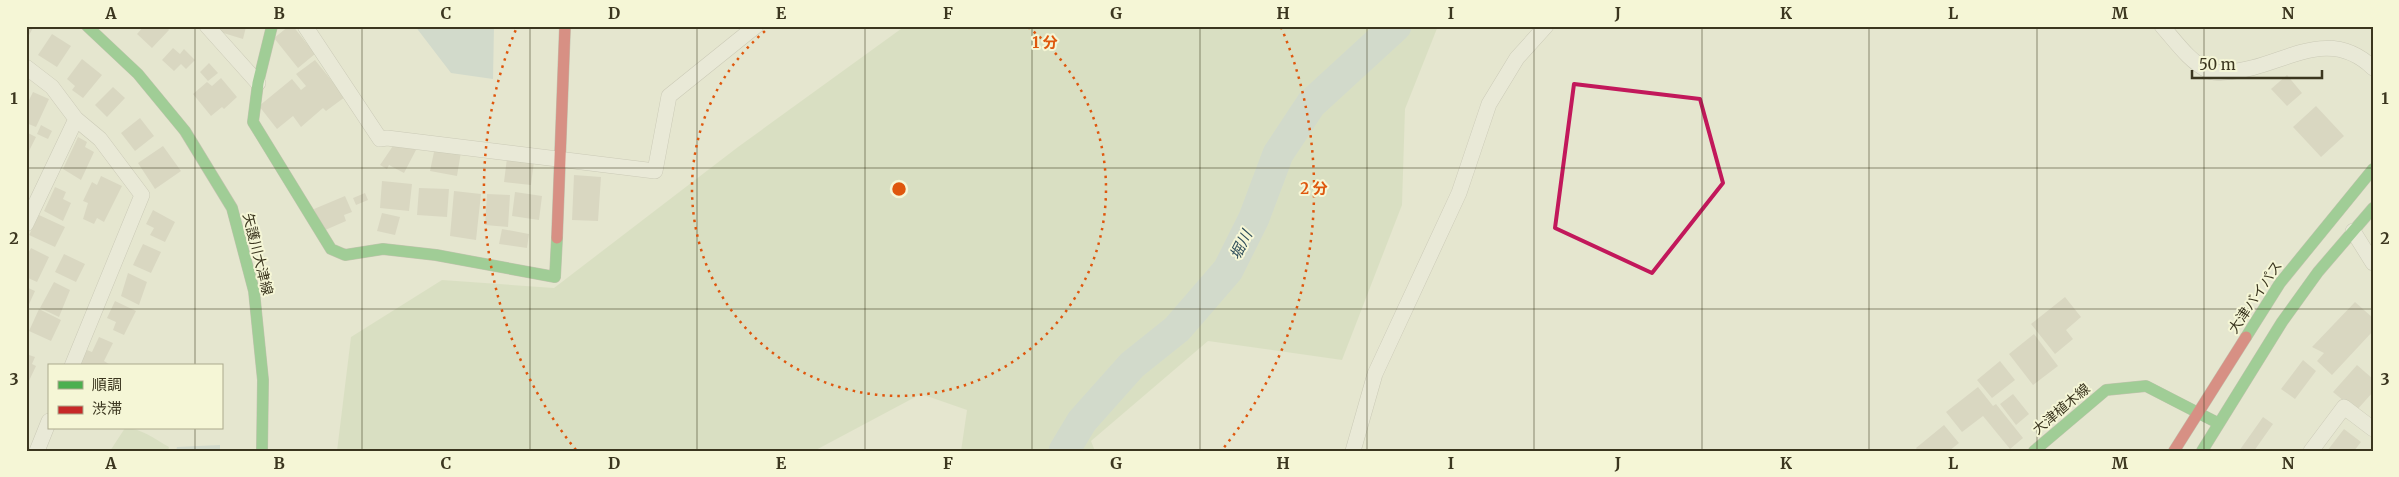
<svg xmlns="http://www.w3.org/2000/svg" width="2399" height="477" viewBox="0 0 2399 477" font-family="Merriweather,'Noto Sans JP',serif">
  <rect width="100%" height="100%" fill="#e5e6cf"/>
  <path fill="#cbd8b2" d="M905,26H1438L1405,109L1402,205L1342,360L1208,341L1091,441L1095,451H961L967,410L921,394L814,451H337L351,337L442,280L554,288L738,147Z
    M125,428C141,428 155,439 169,447L168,451H110Z"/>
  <path fill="#baccc6" d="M415,26H494L493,79L451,73Z
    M220,445V451H176L177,447Z"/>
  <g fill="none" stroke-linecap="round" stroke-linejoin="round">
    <path stroke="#baccc6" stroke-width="31" d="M1064,451L1082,421L1132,365L1177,329L1228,270L1254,218L1278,154L1311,104L1396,26"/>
  </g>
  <path fill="#cac6b0" d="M26,26H34L28,37L26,36Z
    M144,26H166L169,30L152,48L137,34Z
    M222,26H244L246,27L243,39L220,32Z
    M289,26H293L315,54L298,68L274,38Z
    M52,34L71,46L57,67L38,55Z
    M173,48L180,54L184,49L195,60L186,69L181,64L174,71L162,60Z
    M82,59L102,75L83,98L72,90L75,86L67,79Z
    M315,60L345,97L326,111L323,108L301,127L293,116L277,129L259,106L292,79L301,90L306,86L296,74Z
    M209,63L218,73L208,81L200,72Z
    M2287,75L2302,93L2287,106L2271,89Z
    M221,78L237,97L224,109L222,107L211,116L193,94L207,82L212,86Z
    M113,87L125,98L107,117L95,105Z
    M33,92L49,99L36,127L26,123V106Z
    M2316,106L2344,136L2321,157L2293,127Z
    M140,118L154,136L135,151L121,133Z
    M41,125L52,131L48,139L37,134Z
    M26,132L36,137L29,151L26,150Z
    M78,137L87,142L85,147L94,152L81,180L63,169Z
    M397,140L416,150L404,173L389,165L387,169L380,165Z
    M163,146L181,171L155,189L138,163Z
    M435,147L461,152L457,176L430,171Z
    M507,158L534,161L531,185L504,182Z
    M574,175L601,177L598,221L572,220Z
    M101,176L122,186L104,222L97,218L94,224L83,219L88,203L83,201L92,182L97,185Z
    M382,181L412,184L409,211L380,208Z
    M55,187L66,192L63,199L71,203L63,221L44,211Z
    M419,188L449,189L447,217L417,215Z
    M454,191L481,194L476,240L450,236Z
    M515,192L542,196L539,220L512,216Z
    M365,193L368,200L356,205L353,198Z
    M487,194L510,195L508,227L485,225Z
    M345,196L352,212L344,215L346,221L323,231L314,209Z
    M153,210L175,222L165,242L150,235L154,228L146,224Z
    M382,213L400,217L395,235L377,231Z
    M39,215L65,227L55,247L29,235Z
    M502,229L529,234L527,248L499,244Z
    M143,244L161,252L151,273L133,265Z
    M31,248L49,257L37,282L26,277V257Z
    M64,254L85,264L76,282L55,272Z
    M128,273L147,282L139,305L121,296Z
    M54,282L70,290L59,317L40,308Z
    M26,287L35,291L26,311Z
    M2065,297L2081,317L2066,330L2073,339L2055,354L2031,324Z
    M115,301L136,311L124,335L113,330L116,322L107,318Z
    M2355,302L2373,318V331L2332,375L2317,361L2324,353L2312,347Z
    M39,309L61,320L51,341L29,331Z
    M2034,334L2058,366L2033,385L2009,354Z
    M99,337L113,343L104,361L112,366H79L87,350L92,352Z
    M26,354L35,357L32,364L36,366L28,383Z
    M2303,360L2316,371L2295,399L2281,389Z
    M2000,361L2015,380L1992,398L1977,380Z
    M2357,365L2373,379V392L2356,411L2333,392Z
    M1978,387L1993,406L1996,404L2023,438L2010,449L1983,416L1962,432L1946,412Z
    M2013,394L2029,414L2016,425L2000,404Z
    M2263,417L2273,424L2254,451H2239Z
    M1944,425L1959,443L1949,451H1918L1916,448Z
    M2344,429L2361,442L2354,451H2327Z"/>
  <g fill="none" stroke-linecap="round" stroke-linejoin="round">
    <defs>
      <path id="street" d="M207,26L258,83
        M305,26L380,139L387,138L655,171L669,96L756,26
        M2162,26C2176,42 2190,62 2209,71C2214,74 2222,72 2228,72C2280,69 2326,23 2373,68
        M26,67L52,87L76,119L100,139L142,195L72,366
        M26,224L76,119
        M2353,231L2373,263
        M37,451L49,421
        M1353,451L1375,374L1459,193L1489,104L1517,58L1546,26
        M2311,451L2344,407L2373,429"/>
      <path id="fast" d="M87,26L138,74L185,131L232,208L254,291L263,380L262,451
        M272,26L258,83L253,122L331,249L345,255L383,249L436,255L555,277L557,238
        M2246,337L2280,283L2373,169
        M2034,451L2106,390L2146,386L2214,421
        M2202,451L2282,322L2318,272L2373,208"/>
      <path id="jam" d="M557,238L565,26
        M2174,451L2246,337"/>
    </defs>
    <use href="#street" stroke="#abaa98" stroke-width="16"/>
    <use href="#fast" stroke="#9a9a88" stroke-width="12"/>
    <use href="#jam" stroke="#9a9a88" stroke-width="12"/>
    <use href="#street" stroke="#eeeee1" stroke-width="15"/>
    <use href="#fast" stroke="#4caf50" stroke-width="11"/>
    <use href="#jam" stroke="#c62828" stroke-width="11"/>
  </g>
  <path d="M0 0H2399V477H0ZM1574,84L1700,99L1723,183L1652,273L1555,228Z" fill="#e5e6cf" fill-opacity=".55" fill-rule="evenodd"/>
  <path fill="none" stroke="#c2185b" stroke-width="4" stroke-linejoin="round" d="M1574,84L1700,99L1723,183L1652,273L1555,228Z"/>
  <path fill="none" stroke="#3b361f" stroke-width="1" stroke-opacity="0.55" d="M195,26V366M362,26V451M530,26V451M697,26V451M865,26V451M1032,26V451M1200,26V451M1367,26V451M1534,26V451M1702,26V451M1869,26V451M2037,26V451M2204,26V451M26,168H2373M26,309H2373M195,428V451"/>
  <g fill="none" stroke="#df570d" stroke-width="2.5" stroke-dasharray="2.5 5">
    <path d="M1028 27A207 207 0 1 1 770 27"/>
    <path d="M576 450A415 415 0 0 1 517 27M1281 27A415 415 0 0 1 1222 450"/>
  </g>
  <g text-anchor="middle" stroke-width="4" stroke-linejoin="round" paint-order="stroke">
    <g font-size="14" fill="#3b361f" stroke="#f5f6d6">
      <text transform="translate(258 254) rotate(76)" y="5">矢護川大津線</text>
      <text transform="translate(2255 297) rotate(-56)" y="5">大津バイパス</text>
      <text transform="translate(2061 409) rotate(-40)" y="5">大津植木線</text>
    </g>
    <g font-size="15" font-style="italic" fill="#2f4e5a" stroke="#f5f6d6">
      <text transform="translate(1241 245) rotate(-63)" y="5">堀川</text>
    </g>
  </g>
  <circle cx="899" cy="189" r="8" fill="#df570d" stroke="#f5f6d6" stroke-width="2.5"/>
  <g font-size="15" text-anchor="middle" font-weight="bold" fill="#df570d" stroke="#f5f6d6" stroke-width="4" stroke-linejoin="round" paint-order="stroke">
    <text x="1045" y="48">1 分</text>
    <text x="1314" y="194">2 分</text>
  </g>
  <rect width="2399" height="477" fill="none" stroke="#f5f6d6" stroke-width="55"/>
  <rect x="48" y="364" width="175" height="65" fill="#f5f6d6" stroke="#aba98d"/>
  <rect x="58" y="381" width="25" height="8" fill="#4caf50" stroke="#aba98d"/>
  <text x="92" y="390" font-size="15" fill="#3b361f">順調</text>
  <rect x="58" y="406" width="25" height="8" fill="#c62828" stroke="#aba98d"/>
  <text x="92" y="414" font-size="15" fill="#3b361f">渋滞</text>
  <path d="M2192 70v8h130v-8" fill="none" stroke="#3b361f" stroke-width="2.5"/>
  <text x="2199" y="70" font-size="15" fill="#3b361f" stroke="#f5f6d6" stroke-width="4" paint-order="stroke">50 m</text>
  <rect x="28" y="28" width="2344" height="422" fill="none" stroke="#3b361f" stroke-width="2"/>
  <g font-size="16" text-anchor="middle" font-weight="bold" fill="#3b361f">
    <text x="111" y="19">A</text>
    <text x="279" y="19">B</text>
    <text x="446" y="19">C</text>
    <text x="614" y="19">D</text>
    <text x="781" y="19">E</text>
    <text x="948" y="19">F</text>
    <text x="1116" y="19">G</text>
    <text x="1283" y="19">H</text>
    <text x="1451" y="19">I</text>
    <text x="1618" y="19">J</text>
    <text x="1786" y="19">K</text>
    <text x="1953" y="19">L</text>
    <text x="2120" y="19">M</text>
    <text x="2288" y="19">N</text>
    <text x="14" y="104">1</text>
    <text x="2385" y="104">1</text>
    <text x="14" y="244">2</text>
    <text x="2385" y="244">2</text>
    <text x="14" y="385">3</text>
    <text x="2385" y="385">3</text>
    <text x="111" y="469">A</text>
    <text x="279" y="469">B</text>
    <text x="446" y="469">C</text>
    <text x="614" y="469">D</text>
    <text x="781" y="469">E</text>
    <text x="948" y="469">F</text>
    <text x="1116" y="469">G</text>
    <text x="1283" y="469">H</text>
    <text x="1451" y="469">I</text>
    <text x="1618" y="469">J</text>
    <text x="1786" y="469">K</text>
    <text x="1953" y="469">L</text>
    <text x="2120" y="469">M</text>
    <text x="2288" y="469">N</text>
  </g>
</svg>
